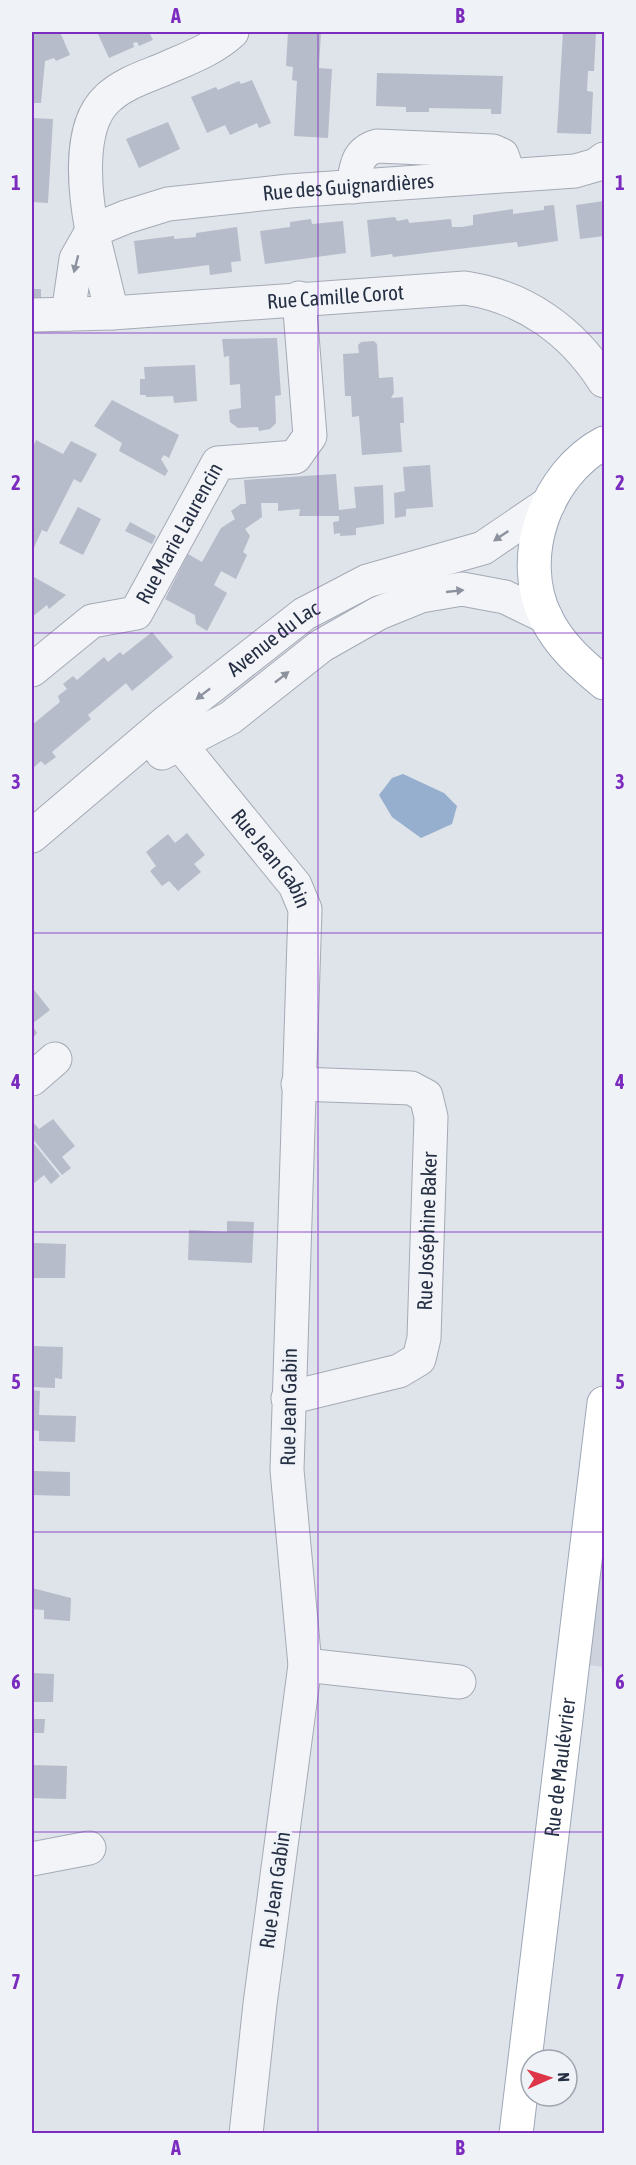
<svg xmlns="http://www.w3.org/2000/svg" width="636" height="2165" viewBox="0 0 636 2165" font-family="'Asap Condensed',sans-serif">
  <rect width="100%" height="100%" fill="#dfe3ea"/>
  <path fill="#cdd2dd" d="M604,1364V1667L563,1662Z"/>
  <path fill="#96afce" d="M403,774L444,793L457,806L452,824L421,838L392,817L379,795L392,778Z"/>
  <path fill="#b6bcc9" d="M32,32H60L70,55L56,61L54,58L45,61L41,103H32Z
    M97,32H149L153,40L139,46L137,42L133,43L134,47L109,58Z
    M288,32H321L319,68L332,69L328,138L294,136L297,81L292,80L293,67L286,66Z
    M563,32H596L594,71H588L587,91L593,92L591,134L557,133Z
    M377,73L503,76L501,114H491V109L429,108V112H406V107L376,106Z
    M252,80L271,123L259,128L257,123L230,135L225,125L207,133L191,97L216,87L218,90L239,81L241,84Z
    M32,118L53,119L48,203L32,202Z
    M168,122L180,149L139,168L126,139Z
    M604,201V236L580,239L576,205Z
    M554,205L558,241L518,247L517,242L393,257L392,254L371,257L367,220L395,217L397,221L408,219L409,223L451,219L452,227H462L473,225V215L513,209V214L544,210V206Z
    M311,219L312,224L343,221L346,253L265,264L260,231L290,227V222Z
    M237,227L241,261L231,262L232,272L210,275L209,265L138,274L134,241L174,236V239L196,237V233Z
    M32,289H41V298L32,299Z
    M277,338L281,395L275,396L276,423L270,429L259,431L258,427L238,428L230,422L229,410L241,408L240,384L230,385L229,356L224,357L222,339Z
    M374,341L377,344L379,378L393,377L394,393L391,398L403,397L404,423H400L402,452L362,455L359,416L352,417L351,396H345L343,354L359,353L358,345L361,342Z
    M195,365L197,401L174,403L173,396L146,397V395H140V379H145L144,367Z
    M112,400L179,435L169,458L164,455L161,459L168,471L165,476L119,451L122,443L94,426Z
    M36,440L63,454L71,441L97,454L81,483L74,479L47,532L42,530L32,552V450Z
    M430,465L433,507L406,509V516L395,518L394,493L405,491L403,467Z
    M336,474L339,510L356,508L354,487L383,485L384,524L356,528V535L340,536V533L334,534L333,522L339,521V516H299L300,509L278,511V503H261L262,517L245,529L250,536L243,552L247,555L236,579L221,571L214,585L227,593L207,631L196,624L195,615L165,599L188,554L202,562L221,528L235,519L231,511L241,504H246L244,480Z
    M78,507L101,519L83,555L59,543Z
    M130,522L156,536L152,544L125,531Z
    M32,576L66,595L49,609L47,605L32,617Z
    M152,632L173,657L132,691L126,683L88,715L91,719L52,752L56,757L45,765L41,761L32,769V725L60,702L58,696L67,689L63,684L73,676L77,680L104,657L108,662L120,652L123,655Z
    M187,833L205,855L194,864L201,872L178,891L169,881L162,886L150,871L156,866L146,852L168,834L175,843Z
    M34,990L50,1010L32,1024V992Z
    M32,1025L37,1033L32,1038Z
    M53,1119L75,1146L62,1157L71,1168L62,1175L32,1138V1127L35,1124L39,1129Z
    M32,1141L60,1176L51,1184L44,1175L32,1185Z
    M227,1221L254,1222L252,1263L188,1260L189,1230L227,1232Z
    M32,1243L66,1244L65,1278H32Z
    M32,1346L63,1347L62,1379L55,1378V1388L32,1387Z
    M32,1390L40,1391L39,1415L76,1416L75,1442L39,1441V1431L32,1430Z
    M32,1455L34,1471L70,1472V1496L32,1495Z
    M32,1588L71,1598L70,1621L44,1619V1610L32,1609Z
    M32,1673L54,1674L53,1702H34Z
    M32,1719H45L44,1733H32Z
    M32,1765L67,1766L66,1799L32,1798Z"/>
  <g fill="none" stroke-linecap="round" stroke-linejoin="round">
    <defs>
      <g id="minor">
        <path id="s1" d="M232,32C212,50 189,58 164,69C145,77 122,84 107,99C77,127 85,194 92,231L126,217L168,204L289,191L575,171L596,165L604,159"/>
        <path d="M353,187C356,168 356,152 377,146L493,151L502,155L509,175"/>
        <path d="M68,314L76,259L92,231L112,313"/>
        <path id="s2" d="M32,315L112,313L465,288C525,297 572,331 604,381"/>
        <path id="s3" d="M32,670L92,621L136,613L218,463L295,457L310,436L299,298"/>
        <path id="s4" d="M169,721L188,754L295,885L305,909L287,1470L305,1665L260,2004L246,2134"/>
        <path d="M162,753L230,718L321,646L379,613L421,596L462,589L505,597L546,617"/>
        <path id="s5" d="M32,836L165,723L304,614L367,581L483,548L549,503"/>
        <path d="M32,1079L55,1059"/>
        <path id="s6" d="M288,1398L399,1371L419,1359L424,1338L431,1117L426,1096L411,1088L298,1084"/>
        <path d="M305,1665L459,1682"/>
        <path d="M32,1859L89,1848"/>
      </g>
      <g id="major">
        <path d="M604,443C546,474 516,557 546,618C560,646 581,664 604,683"/>
        <path id="s7" d="M516,2134L604,1403"/>
      </g>
    </defs>
    <use href="#minor" stroke="#a4aab5" stroke-width="35"/>
    <use href="#major" stroke="#9da7b7" stroke-width="35"/>
    <use href="#minor" stroke="#f3f4f8" stroke-width="33"/>
    <use href="#major" stroke="#fff" stroke-width="33"/>
  </g>
  <defs><path id="oneway-solid" d="M-6-.8H1V-3.2L6.5 0L1 3.2V.8H-6Z" transform="scale(1.5)"/></defs>
  <g fill="#8c929e">
    <use href="#oneway-solid" transform="translate(76 264) rotate(104)"/>
    <use href="#oneway-solid" transform="translate(501 536) rotate(146)"/>
    <use href="#oneway-solid" transform="translate(455 591) rotate(-6)"/>
    <use href="#oneway-solid" transform="translate(282 677) rotate(-38)"/>
    <use href="#oneway-solid" transform="translate(203 694) rotate(142)"/>
  </g>
  <path fill="none" stroke="#7b2cbf" stroke-width="1.5" stroke-opacity="0.55" d="M318,32V2134M32,333H604M32,633H604M32,933H604M32,1232H604M32,1532H604M32,1832H604"/>
  <g text-anchor="middle" stroke-width="6" stroke-linejoin="round" paint-order="stroke">
    <g font-size="21" fill="#263044" stroke="#eff2f7">
      <text dy="7" stroke="none"><textPath href="#s1" startOffset="542">Rue des Guignardières</textPath></text>
      <text dy="7" stroke="none"><textPath href="#s2" startOffset="304">Rue Camille Corot</textPath></text>
      <text dy="7" stroke="none"><textPath href="#s3" startOffset="213">Rue Marie Laurencin</textPath></text>
      <text dy="7" stroke="none"><textPath href="#s5" startOffset="312">Avenue du Lac</textPath></text>
      <text dy="7" stroke="none"><textPath href="#s4" startOffset="172">Rue Jean Gabin</textPath></text>
      <text dy="7" stroke="none"><textPath href="#s6" startOffset="266">Rue Joséphine Baker</textPath></text>
      <text transform="translate(289 1407) rotate(-89)" y="7">Rue Jean Gabin</text>
      <text dy="7" stroke="none"><textPath href="#s7" startOffset="369">Rue de Maulévrier</textPath></text>
      <text transform="translate(275 1890) rotate(-82)" y="7">Rue Jean Gabin</text>
    </g>
  </g>
  <rect width="636" height="2165" fill="none" stroke="#eff2f7" stroke-width="66"/>
  <g transform="translate(549 2078) rotate(87)"><circle r="28" fill="#eff2f7" stroke="#9fa4af" stroke-width="1.5"/>
  <path d="M0-4.5L10 22L0 15L-10 22Z" fill="#de3649"/>
  <text y="-9" font-size="16" font-weight="bold" text-anchor="middle" fill="#263044">N</text>
  </g>
  <rect x="33" y="33" width="570" height="2099" fill="none" stroke="#7b2cbf" stroke-width="2"/>
  <g font-size="20" text-anchor="middle" font-weight="bold" fill="#7b2cbf">
    <text x="176" y="23">A</text>
    <text x="460" y="23">B</text>
    <text x="16" y="190">1</text>
    <text x="620" y="190">1</text>
    <text x="16" y="490">2</text>
    <text x="620" y="490">2</text>
    <text x="16" y="789">3</text>
    <text x="620" y="789">3</text>
    <text x="16" y="1089">4</text>
    <text x="620" y="1089">4</text>
    <text x="16" y="1389">5</text>
    <text x="620" y="1389">5</text>
    <text x="16" y="1689">6</text>
    <text x="620" y="1689">6</text>
    <text x="16" y="1989">7</text>
    <text x="620" y="1989">7</text>
    <text x="176" y="2155">A</text>
    <text x="460" y="2155">B</text>
  </g>
</svg>
